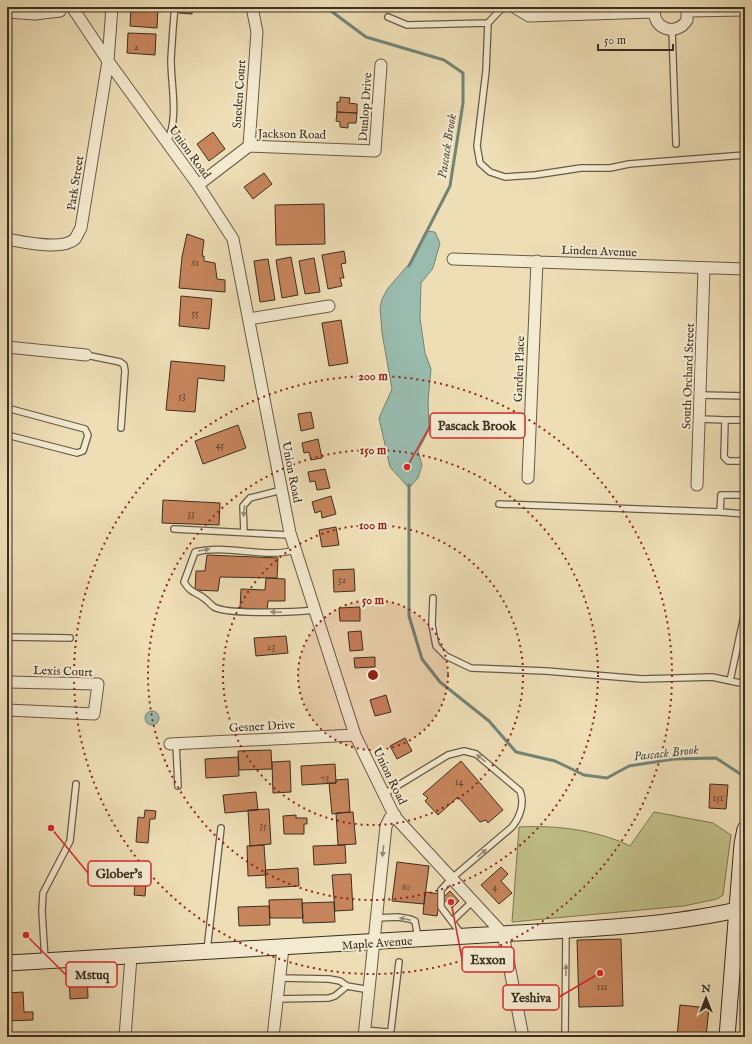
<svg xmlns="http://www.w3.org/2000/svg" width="752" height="1044" viewBox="0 0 752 1044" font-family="'IM FELL English',serif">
  <rect width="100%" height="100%" fill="#eedeb6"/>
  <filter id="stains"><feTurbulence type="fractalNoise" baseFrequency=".005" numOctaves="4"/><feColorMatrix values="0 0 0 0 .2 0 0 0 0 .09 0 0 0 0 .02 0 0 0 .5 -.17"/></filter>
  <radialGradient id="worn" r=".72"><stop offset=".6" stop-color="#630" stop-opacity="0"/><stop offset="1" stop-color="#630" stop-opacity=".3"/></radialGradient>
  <path fill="#c0bf88" stroke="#7e7754" d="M654,812L713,823L731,835L723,895L717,899L684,906L512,922L519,827C556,825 597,830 630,846Z"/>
  <path fill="#99bcaf" stroke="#738476" d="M426,231L435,232L440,243L433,268L421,283L420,318L425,353L431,369L428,401L429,430L418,451L422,465L418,478L409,488L390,467L379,418L392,389L382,333L380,308L382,299L388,288L409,264Z
    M145 718a7 7 0 1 1 14 0a7 7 0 1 1-14 0Z"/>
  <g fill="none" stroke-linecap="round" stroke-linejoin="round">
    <path stroke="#738476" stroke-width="3" d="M329,7L331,11L366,37L444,60L463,73V103L450,186L409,266
      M409,485V616L422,659L440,682L489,721L516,752L555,761L584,775L607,778L629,766L674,759L716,758L745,777"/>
  </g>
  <path fill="#c7855c" stroke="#3b2f21" d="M131,7H158L157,28L130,26Z
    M180,7H192V14L179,13Z
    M128,33L156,34L155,55L127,53Z
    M340,97L350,98L349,103L357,104V113L337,112V102H340Z
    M337,112L357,113L356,123H348V128L340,127V122L336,121Z
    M213,132L225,149L209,161L197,144Z
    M264,173L272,184L253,199L244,187Z
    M324,204L325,244L276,245L275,205Z
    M187,234L204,240L202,256H204V261L215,263L217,279L225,280V292L179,288L182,257Z
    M344,251L346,263L341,264L344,278H340L342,286L328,289L322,255Z
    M291,257L298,295L282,298L276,260Z
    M314,258L320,292L305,294L299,261Z
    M268,259L275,300L260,302L254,261Z
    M181,296L212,299L209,329L179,326Z
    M341,320L348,363L329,366L322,323Z
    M171,361L225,366L224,381L198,378L195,412L166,410Z
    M311,412L314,428L301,431L298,414Z
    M238,425L246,448L203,464L195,441Z
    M318,439L322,458L311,460L309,452L304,453L302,443Z
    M325,469L330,488L317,490L315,481L310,482L308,472Z
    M331,496L336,514L322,518L321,511L315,513L312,502Z
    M163,500L220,503L219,525L162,523Z
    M336,527L339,545L322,547L319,530Z
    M207,555L278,558L277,578L220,577L218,591L195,590L196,571H205Z
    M354,569L355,591L334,592L333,570Z
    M266,578L285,579V601H268L267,610L240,608L241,589L265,590Z
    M360,607V621H340L339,608Z
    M361,631L363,650L350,651L348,632Z
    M286,636L288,653L256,656L254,638Z
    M375,657V667L355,668L354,658Z
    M386,695L391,712L375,716L370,700Z
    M405,738L412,751L397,759L390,746Z
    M271,750L272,769L239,770L238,751Z
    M238,757L239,776L206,778L205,759Z
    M290,761L291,792L273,793L272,762Z
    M461,761L503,810L488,823L486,820L480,822L458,797L438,815L425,801L428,798L423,794Z
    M335,764L336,783L302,785L301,766Z
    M348,779L350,812L332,814L329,783H336V780Z
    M710,784L728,785L726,809L709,808Z
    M256,792L258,810L225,813L223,795Z
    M269,809L271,844L250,846L248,810Z
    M145,810L156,811L155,819H150L148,843L136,842L138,817L144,818Z
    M353,812L356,844L338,845L336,813Z
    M296,815V818H307V824H304V834H284L283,816Z
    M264,845L266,875L248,876L247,846Z
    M345,845L346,863L314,865L313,846Z
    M397,862L429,866L424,904L392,901Z
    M501,867L508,874L501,881L512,893L499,904L481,885Z
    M136,868L147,869L145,896L134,895Z
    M298,868L299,886L266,888L265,870Z
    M351,874L353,910L335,911L332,875Z
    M450,891L459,901L452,908L443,898Z
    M425,892L440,894L437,916L423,914Z
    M302,899L303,918H270L269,900Z
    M334,902L335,922L303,923L302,903Z
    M269,906L270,925L239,926L238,907Z
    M621,939L623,1006L579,1007L577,940Z
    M87,972L88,998L70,999L69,973Z
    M23,992L24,1012H33V1020L7,1021V993Z
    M680,1005L709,1008L706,1037H677Z"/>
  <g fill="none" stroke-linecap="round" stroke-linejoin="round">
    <defs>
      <path id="lane" d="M388,17L407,25L488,23L503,7
        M488,23L486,71L477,146L480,163L490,172L505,177L535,175L581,168H610L629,164L745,155
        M672,30L676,144
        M167,142C179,118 171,86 171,60C172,42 173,24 175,7
        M86,355L120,362L124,365L125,371L121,428
        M700,395L745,396
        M7,408L85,429L88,435L83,451L77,453L7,435
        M700,419L725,420
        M745,420H725L724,457L728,461H739L745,458
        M499,504L720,512L721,495H745
        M720,512L745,514
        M174,529L290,535
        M244,532L243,506L250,498L282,490
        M296,550C262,559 228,544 195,552L184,582C192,595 196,591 205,599C208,601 211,605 214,607C227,615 298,612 315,610
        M433,598L432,625L436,646L446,656L471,668L546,671L642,679L712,677L745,684
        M7,637L70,638
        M730,681L745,611
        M176,743L178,786
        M384,794L448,755L464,751L476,754L520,791C525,803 520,817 512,827L452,878L441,890V907L462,935
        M376,918L398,917L410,919L415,921L418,938
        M452,921L473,901
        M207,950L221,828
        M45,961L42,911L43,893L70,841L76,784
        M280,978L329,979L340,981L347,986L370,990
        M277,999L329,998L335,996L347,986
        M365,1030L387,1032L391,1030L399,962
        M565,1037L566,932"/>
      <path id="street" d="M72,7L108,61L198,185L233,239L290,533L355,735L395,817L503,934L523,1037
        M514,7L529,16L654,12
        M655,7C650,28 676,38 687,20V7
        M688,11L745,10
        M7,12L35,14L60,11L61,7
        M249,146L257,32L252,7
        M198,185L249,146L375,151L381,65
        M7,239C23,242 62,251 75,239C77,236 79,231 81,228L108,61L112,7
        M453,259L745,269
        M249,319L329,306
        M7,347L86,355
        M528,478L537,261
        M697,485L704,268
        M7,682L98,684L94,714L7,710
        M170,744L355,735
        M125,1037L131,957
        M273,1037L283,948
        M364,1037L386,826L390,818L395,815"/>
      <path id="secondary" d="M7,963C160,954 313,946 467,936C555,930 651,929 737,910
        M727,1037L742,844L745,829"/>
    </defs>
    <use href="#lane" stroke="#685b46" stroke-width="8"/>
    <use href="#street" stroke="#685b46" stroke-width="13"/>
    <use href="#secondary" stroke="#3b2f21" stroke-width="17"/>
    <use href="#lane" stroke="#f4ead0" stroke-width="5.5"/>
    <use href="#street" stroke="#f4ead0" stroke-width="11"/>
    <use href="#secondary" stroke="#f4ead0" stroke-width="15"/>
  </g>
  <defs><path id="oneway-solid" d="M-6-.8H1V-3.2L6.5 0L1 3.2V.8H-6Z"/></defs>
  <g fill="#988c78">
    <use href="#oneway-solid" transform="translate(244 511) rotate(95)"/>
    <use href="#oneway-solid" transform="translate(204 550) rotate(-11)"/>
    <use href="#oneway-solid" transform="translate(276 612) rotate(-178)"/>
    <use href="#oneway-solid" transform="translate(481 758) rotate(-141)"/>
    <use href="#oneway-solid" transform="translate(383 851) rotate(96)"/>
    <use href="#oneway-solid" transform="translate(482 853) rotate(-40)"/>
    <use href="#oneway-solid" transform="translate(405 919) rotate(-169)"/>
    <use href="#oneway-solid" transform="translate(566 970) rotate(-89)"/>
  </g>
  <circle cx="373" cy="675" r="75" fill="#8f2418" fill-opacity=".12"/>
  <g fill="none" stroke="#8f2418" stroke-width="2" stroke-dasharray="2 4">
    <circle cx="373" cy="675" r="75"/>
    <circle cx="373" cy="675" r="150"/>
    <circle cx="373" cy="675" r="225"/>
    <circle cx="373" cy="675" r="299"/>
  </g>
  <g text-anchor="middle" stroke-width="4" stroke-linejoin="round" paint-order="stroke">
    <g font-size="10" fill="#5e4430">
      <text x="136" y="50">2</text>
      <text x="195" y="266">61</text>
      <text x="195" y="316">55</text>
      <text x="182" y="399">53</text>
      <text x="220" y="448">45</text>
      <text x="191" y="517">33</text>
      <text x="342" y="583">32</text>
      <text x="271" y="650">23</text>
      <text x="325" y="781">73</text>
      <text x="459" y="785">14</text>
      <text x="718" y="801">151</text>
      <text x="263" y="829">35</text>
      <text x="406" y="890">60</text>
      <text x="495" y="890">4</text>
      <text x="602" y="990">111</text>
    </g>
    <g font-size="12" fill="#3b2f21" stroke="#f4ead0">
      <text transform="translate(239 94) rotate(-86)" y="4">Sneden Court</text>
      <text transform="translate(365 107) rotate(-86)" y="4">Dunlop Drive</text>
      <text transform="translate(292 134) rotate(1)" y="4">Jackson Road</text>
      <text transform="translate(190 152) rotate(54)" y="4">Union Road</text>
      <text transform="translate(75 183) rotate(-81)" y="4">Park Street</text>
      <text transform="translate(599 251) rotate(2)" y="4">Linden Avenue</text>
      <text transform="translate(519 369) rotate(-88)" y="4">Garden Place</text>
      <text transform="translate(688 376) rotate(-88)" y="4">South Orchard Street</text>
      <text transform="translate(292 472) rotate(79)" y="4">Union Road</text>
      <text transform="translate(63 671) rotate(2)" y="4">Lexis Court</text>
      <text transform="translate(262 726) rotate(-3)" y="4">Gesner Drive</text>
      <text transform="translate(390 776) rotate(64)" y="4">Union Road</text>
      <text transform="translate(377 943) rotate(-4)" y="4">Maple Avenue</text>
    </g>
    <g font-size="13" font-style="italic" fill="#525244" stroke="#f4ead0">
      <text transform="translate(446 146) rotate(-81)" y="5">Pascack Brook</text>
      <text transform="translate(666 752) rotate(-6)" y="5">Pascack Brook</text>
    </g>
  </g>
  <circle cx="373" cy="675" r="6" fill="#8f2418" stroke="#f4ead0" stroke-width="2"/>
  <g font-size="12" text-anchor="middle" font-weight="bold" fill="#8f2418" stroke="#f4ead0" stroke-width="4" stroke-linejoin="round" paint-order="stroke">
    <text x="373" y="380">200 m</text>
    <text x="373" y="454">150 m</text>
    <text x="373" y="529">100 m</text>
    <text x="373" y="604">50 m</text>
  </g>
  <path fill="none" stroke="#d62828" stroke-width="1.5" d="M407 467L430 426M51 828L88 873M451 902L462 959M26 935L66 975M600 973L559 997"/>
  <g fill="#d62828" stroke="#f4ead0" stroke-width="1.5">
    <circle cx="407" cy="467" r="4"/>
    <circle cx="51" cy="828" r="4"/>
    <circle cx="451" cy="902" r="4"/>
    <circle cx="26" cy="935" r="4"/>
    <circle cx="600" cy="973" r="4"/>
  </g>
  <g fill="#f4ead0" stroke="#d62828" stroke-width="1.5">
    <rect x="430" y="413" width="95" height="25" rx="4"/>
    <rect x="88" y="861" width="63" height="25" rx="4"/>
    <rect x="462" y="947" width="52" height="25" rx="4"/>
    <rect x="66" y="962" width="51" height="25" rx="4"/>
    <rect x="503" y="985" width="56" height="25" rx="4"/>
  </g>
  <g font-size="13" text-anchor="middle" font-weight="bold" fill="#3b2f21">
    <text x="477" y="430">Pascack Brook</text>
    <text x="119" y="878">Glober's</text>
    <text x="488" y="964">Exxon</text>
    <text x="92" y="979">Mstuq</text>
    <text x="531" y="1002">Yeshiva</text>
  </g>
  <rect width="752" height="1044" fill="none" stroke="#eedeb6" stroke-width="24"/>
  <rect x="8" y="8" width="736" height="1028" fill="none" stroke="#3b2f21" stroke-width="2"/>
  <rect x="12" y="12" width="728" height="1020" fill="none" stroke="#3b2f21"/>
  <g transform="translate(706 998)" stroke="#f4ead0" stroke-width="3" paint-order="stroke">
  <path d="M0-3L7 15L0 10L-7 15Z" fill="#3b2f21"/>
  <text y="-6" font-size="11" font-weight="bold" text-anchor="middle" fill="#3b2f21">N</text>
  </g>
  <path d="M598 44v6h75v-6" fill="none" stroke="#3b2f21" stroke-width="2"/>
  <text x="604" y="44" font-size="12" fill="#3b2f21" stroke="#f4ead0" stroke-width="3" paint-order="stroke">50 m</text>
  <rect width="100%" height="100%" filter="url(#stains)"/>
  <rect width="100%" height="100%" fill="url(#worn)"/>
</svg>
